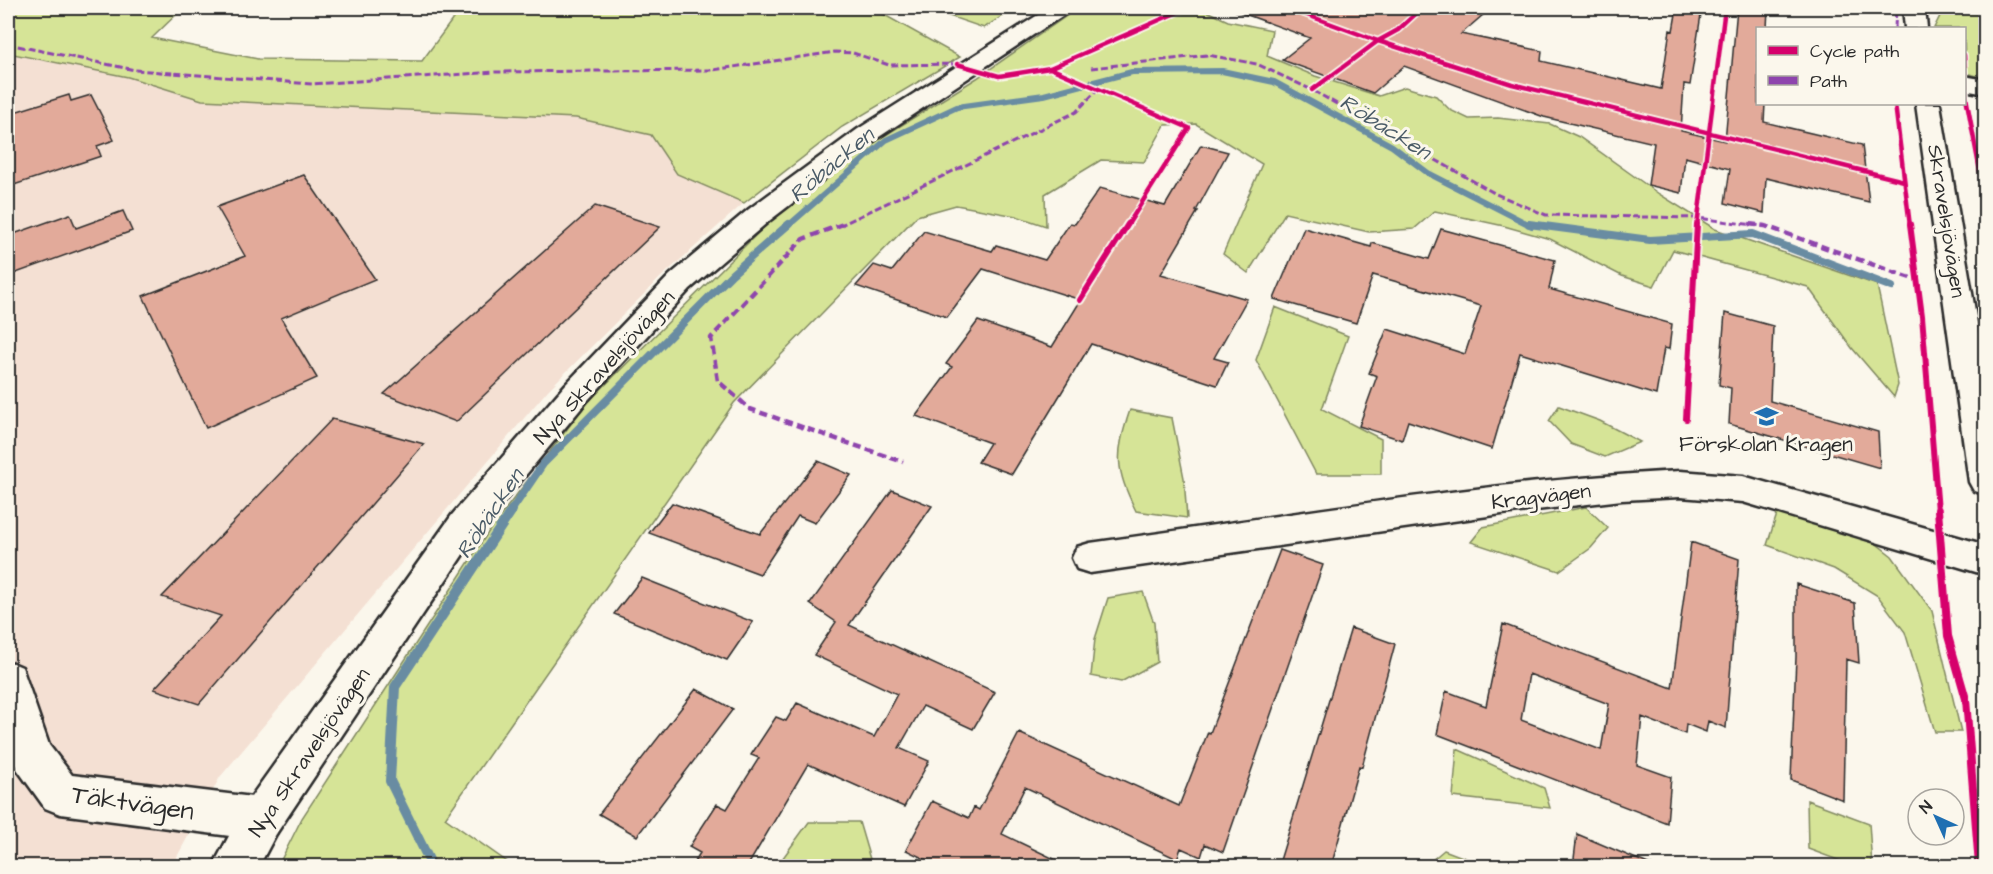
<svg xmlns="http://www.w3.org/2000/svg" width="1993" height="874" viewBox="0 0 1993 874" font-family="'Architects Daughter',sans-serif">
  <rect width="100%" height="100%" fill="#fbf7ec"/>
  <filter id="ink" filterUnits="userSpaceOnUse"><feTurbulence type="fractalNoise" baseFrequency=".0167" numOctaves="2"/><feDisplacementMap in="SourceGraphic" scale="12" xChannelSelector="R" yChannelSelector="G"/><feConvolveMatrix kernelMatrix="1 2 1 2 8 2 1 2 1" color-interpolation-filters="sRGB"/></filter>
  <g filter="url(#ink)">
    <path fill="#f4e0d3" d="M8,53L128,77L202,100L576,118L651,135L677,174L744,203L660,278L548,390L220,777L172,866H8Z"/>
    <path fill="#d6e497" stroke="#808861" stroke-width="1.5" d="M8,8H183L152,38L258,59L422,61L461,8H872L960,57L842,127L744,203L677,174L651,135L576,118L202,100L128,77L8,53Z
      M935,8H1015L984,28L937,12Z
      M1078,8H1200L1228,21L1272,30L1267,56L1315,76L1379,96L1405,87L1436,96L1450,110L1469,119L1498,118L1550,124L1579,137L1659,194L1715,229L1877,285L1898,385L1894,397L1852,348L1808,287L1673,250L1654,286L1622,276L1550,239L1504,226L1435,211L1414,229L1369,232L1285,213L1248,273L1223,254L1262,164L1196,124L1165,125L1144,162L1101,160L1045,194L1046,226L1016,216L956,205L917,216L734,403L445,818L513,866H278L302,818L491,528L587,403L770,221L884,136L977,78Z
      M1944,8H1985V78L1965,73L1964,28H1934Z
      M1275,307L1348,336L1322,409L1381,439V474H1316L1256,360Z
      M1559,406L1600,421L1640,442L1605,457L1571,444L1549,421Z
      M1130,410L1172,418L1184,478L1187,518L1136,511C1115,468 1115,455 1130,410Z
      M1780,505L1860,531L1892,556L1932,611L1961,732H1935L1905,632L1878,596L1834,569L1767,545Z
      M1586,507L1608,528L1591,548L1559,571L1471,542L1483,527Z
      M1143,592L1154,623L1157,662L1121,682L1091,676L1095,639L1108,598Z
      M1457,749L1544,788L1550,808L1453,797Z
      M1807,800L1869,823L1872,866H1854L1808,849Z
      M809,822H859L872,866H777Z
      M1444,850L1486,866H1425Z"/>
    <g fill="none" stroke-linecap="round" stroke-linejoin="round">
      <path stroke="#698ca2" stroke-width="6" d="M788,226L886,140L957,107L1044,95L1132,72L1222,71L1274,82L1392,146L1428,173L1532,226"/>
      <path stroke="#698ca2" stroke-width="8" d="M1529,224L1650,240L1753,234L1892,287
        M511,511L543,464L732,274L789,224"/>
      <path stroke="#698ca2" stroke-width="10" d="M432,866L390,781L395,687L512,510"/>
    </g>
    <path fill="#e2aa9a" stroke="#2b2b2b" stroke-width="1.5" fill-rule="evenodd" d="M1235,8H1354L1369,13L1376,8H1491L1461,34L1542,51L1541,61L1661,89L1670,30L1673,31L1677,8H1702L1690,85L1684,84L1681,131L1725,141L1737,8H1768L1767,28H1758V104H1765L1764,122L1862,145L1869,202L1766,178L1764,213L1725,203L1730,169L1685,157L1681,193L1648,185L1654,143L1544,117L1404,66L1373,93L1282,60L1310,38L1234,10Z
      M69,95L71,101L91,95L114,140L97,146L101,156L8,187V114Z
      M1201,145L1228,152L1196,211H1198L1161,274L1247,299L1214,358L1228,362L1217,385L1091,344L1012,474L978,462L990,443L916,416L952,367L946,364L978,321L1052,347L1081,300L983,269L947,317L856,286L874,265L892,271L924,231L992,251L996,245L1045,260L1070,223L1075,224L1100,188L1165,206Z
      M304,175L375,279L281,318L317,378L206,428L143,296L245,256L217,207Z
      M595,206L660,227L456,422L384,394Z
      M123,211L132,231L8,276V236L70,214L76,228Z
      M1304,228L1371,247L1372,243L1429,259L1441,229L1555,260L1549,289L1672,324L1669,349L1664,348L1656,395L1520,353L1492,449L1408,421L1402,440L1359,426L1377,376L1369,373L1387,329L1465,354L1481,306L1373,275L1356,323L1274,299Z
      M1725,313L1773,326L1770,401L1878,432L1880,468L1729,424L1731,388L1719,385Z
      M332,419L424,444L199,704L154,689L221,616L162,597Z
      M818,461L851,475L815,523L798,516L760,574L649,533L672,503L760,534Z
      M892,490L932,506L849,625L995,692L973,729L923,706L899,748L929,761L904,807L808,764L747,867H691L700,853L689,847L717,804L727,809L759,758L751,755L776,717L786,721L797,703L874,737L897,694L814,655L836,622L810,604Z
      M1691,542L1739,559L1726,728L1708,721L1706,732L1686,724L1685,734L1642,717L1637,765L1671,777L1667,823L1437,734L1446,691L1486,706L1503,624L1672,688ZM1529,674L1609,704L1601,750L1521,720Z
      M1280,550L1323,565L1223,852L1205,844L1201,857L1181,848L1177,859L1025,787L1002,834L1071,867H941L906,850L932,801L969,818L974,807L979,810L1019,733L1179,806L1208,732L1210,733Z
      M642,578L753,622L727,660L614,614Z
      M1796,584L1855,603L1859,663L1846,659L1843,800L1791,780L1796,657Z
      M1351,628L1395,644L1362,767L1359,766L1331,867H1278Z
      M696,689L733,709L637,836L599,814Z
      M1577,834L1653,866V867H1573Z"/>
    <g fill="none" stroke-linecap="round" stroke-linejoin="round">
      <defs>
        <path id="minor" d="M1903,8H1925L1927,28H1905Z
          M1964,76L1986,80V94L1964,90Z
          M1916,104H1940L1986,376V495L1974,491L1969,482Z
          M1680,471L1743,476L1986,545V575L1743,502L1680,497L1622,500L1502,514L1090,573L1077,569L1072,558L1077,547L1090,543C1286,516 1483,481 1680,471Z
          M8,661L22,667L49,745L72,775L261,798L276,804L282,819L276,834L261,840L60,814L45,808L17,769L11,755L8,742Z"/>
        <path id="major" d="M1049,8H1074L876,139L769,221L690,289L588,400L476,535L276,834L259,866H213L246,804L452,515L566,384L670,275L749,209L858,129Z"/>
      </defs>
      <use href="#minor" stroke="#2b2b2b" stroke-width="5"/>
      <use href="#major" stroke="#2b2b2b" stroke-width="5"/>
      <use href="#minor" fill="#fbf7ec" fill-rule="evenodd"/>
      <use href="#major" fill="#fbf7ec" fill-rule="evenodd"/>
      <path stroke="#8e44ad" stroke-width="3" stroke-dasharray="7 3" stroke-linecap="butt" d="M1895,28L1896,8
        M8,44L135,70L312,84L496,72L713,70L835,52L853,53L889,65L957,64
        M1091,68L1208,55L1257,64L1312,90L1496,194L1546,215L1697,218L1762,226
        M839,226L1076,112L1100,87"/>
      <path stroke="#8e44ad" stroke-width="4.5" stroke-dasharray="8 4.5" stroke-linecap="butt" d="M843,224L803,239L711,338L718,381L750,409L903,462
        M1749,224L1765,226L1916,280"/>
      <defs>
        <path id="cycleway-far2" d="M1288,8L1378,41L1312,90
          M1422,8L1398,30L1378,41L1512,84L1904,181
          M1964,55L1966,97L1986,203
          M957,64L999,76L1050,68L1187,8
          M1050,68L1189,128L1127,226
          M1895,104L1910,226
          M1697,226L1725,8"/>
        <path id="cycleway-far1" d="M1910,224L1922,316L1938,511
          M1080,300L1128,224
          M1686,419L1697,224"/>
        <path id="cycleway" d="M1938,510L1948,636L1966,699L1979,866"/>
      </defs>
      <use href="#cycleway-far2" stroke="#fbf7ec" stroke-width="8"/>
      <use href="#cycleway-far1" stroke="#fbf7ec" stroke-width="10"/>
      <use href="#cycleway" stroke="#fbf7ec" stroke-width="11"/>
      <use href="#cycleway-far2" stroke="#d6006c" stroke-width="4.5"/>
      <use href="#cycleway-far1" stroke="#d6006c" stroke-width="6"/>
      <use href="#cycleway" stroke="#d6006c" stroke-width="8"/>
    </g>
  </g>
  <defs>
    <symbol id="school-bare" viewBox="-9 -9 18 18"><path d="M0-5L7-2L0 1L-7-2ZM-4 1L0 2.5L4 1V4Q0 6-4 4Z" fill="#1f6fb2" stroke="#fbf7ec" stroke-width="2.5" paint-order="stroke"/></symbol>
  </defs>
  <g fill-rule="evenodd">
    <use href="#school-bare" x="1750" y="400" width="33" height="33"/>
  </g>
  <g text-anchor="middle" stroke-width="6" stroke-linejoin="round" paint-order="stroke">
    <g font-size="21" fill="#2b2b2b" stroke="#fbf7ec">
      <text transform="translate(1947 221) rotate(81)" y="7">Skravelsjövägen</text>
      <text transform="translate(604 367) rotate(-48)" y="7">Nya Skravelsjövägen</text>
      <text transform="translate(1541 496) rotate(-7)" y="7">Kragvägen</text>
      <text transform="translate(309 752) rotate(-56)" y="7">Nya Skravelsjövägen</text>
    </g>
    <g font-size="21" fill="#2b2b2b" stroke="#fbf7ec">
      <text x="1766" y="451">Förskolan Kragen</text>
    </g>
    <g font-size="22" font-style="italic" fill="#4a5b67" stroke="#fbf7ec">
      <text transform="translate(1386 126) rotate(32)" y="8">Röbäcken</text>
      <text transform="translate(831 164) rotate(-40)" y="8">Röbäcken</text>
      <text transform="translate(489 513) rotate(-56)" y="8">Röbäcken</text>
    </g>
    <g font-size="26" fill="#2b2b2b" stroke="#fbf7ec">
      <text transform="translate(133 802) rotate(8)" y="9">Täktvägen</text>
    </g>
  </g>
  <rect width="1993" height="874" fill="none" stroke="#fbf7ec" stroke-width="30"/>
  <rect x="15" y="15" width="1963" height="844" fill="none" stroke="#2b2b2b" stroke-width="2" filter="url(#ink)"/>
  <rect x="1756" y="27" width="210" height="78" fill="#fbf7ec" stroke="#a8a59f" stroke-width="1.5"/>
  <rect x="1768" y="46" width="30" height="9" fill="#d6006c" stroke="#a8a59f" stroke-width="1.5"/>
  <text x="1810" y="57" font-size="18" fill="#2b2b2b">Cycle path</text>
  <rect x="1768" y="76" width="30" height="9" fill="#8e44ad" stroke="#a8a59f" stroke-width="1.5"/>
  <text x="1810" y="87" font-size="18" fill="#2b2b2b">Path</text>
  <g transform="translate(1936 817) rotate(315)"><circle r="28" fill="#fbf7ec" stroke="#a8a59f" stroke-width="1.5"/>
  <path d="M0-4.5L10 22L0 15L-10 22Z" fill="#1f6fb2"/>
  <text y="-9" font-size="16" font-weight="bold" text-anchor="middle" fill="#2b2b2b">N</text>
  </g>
</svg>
